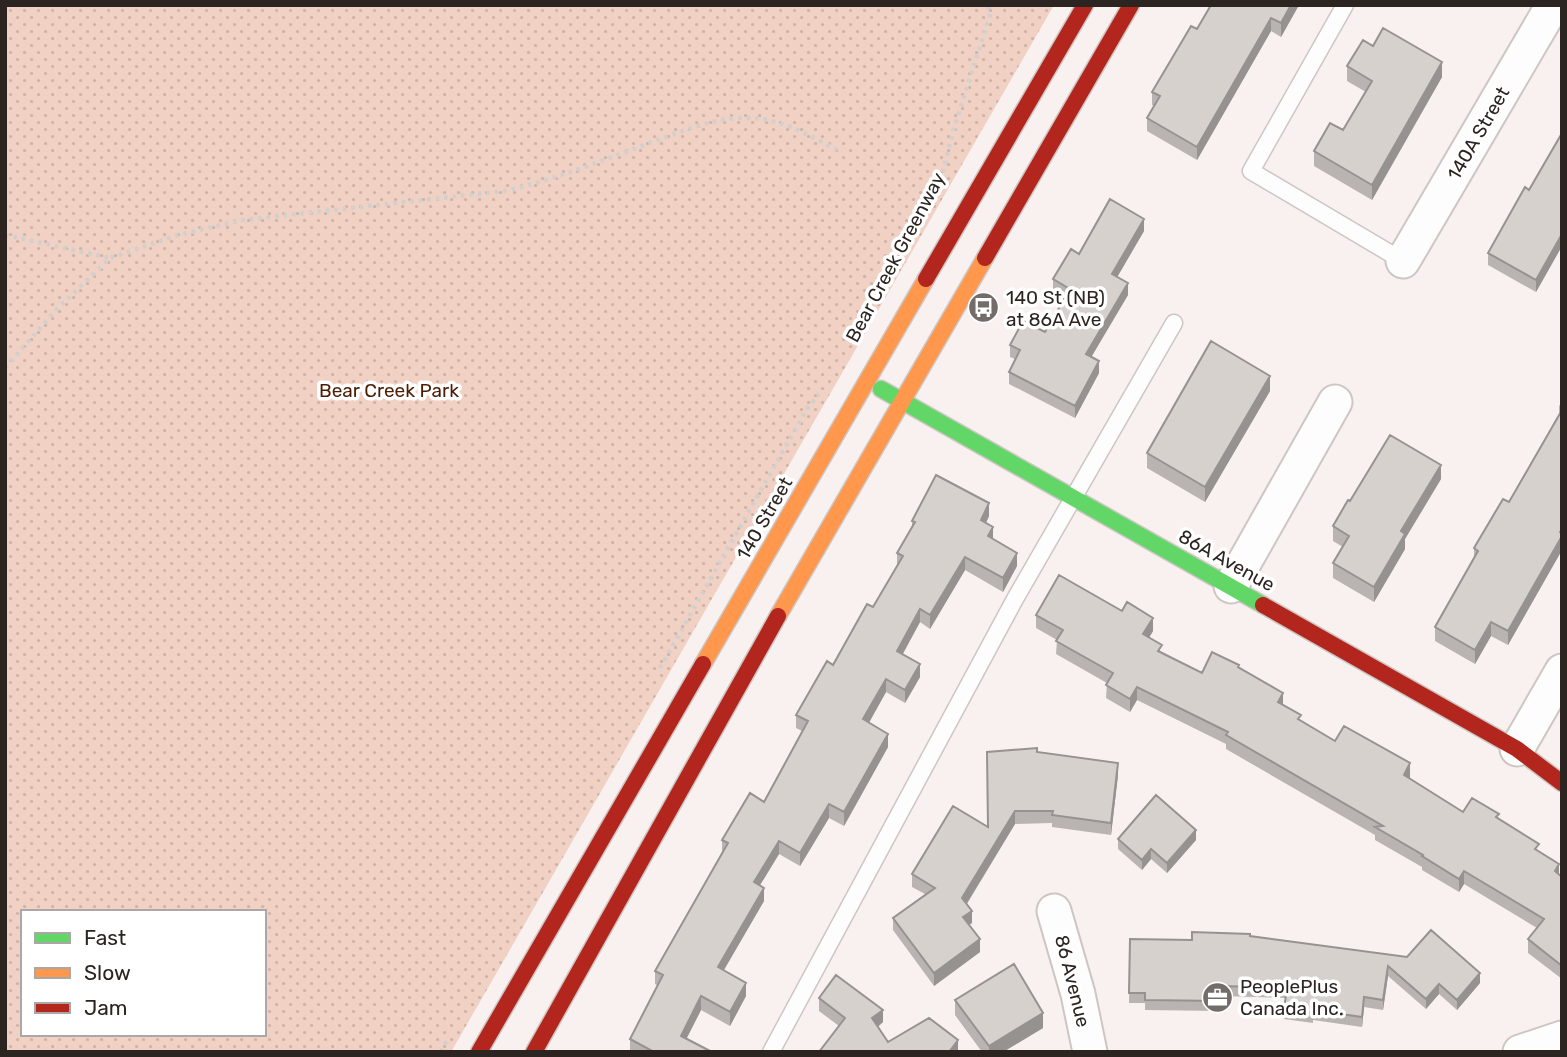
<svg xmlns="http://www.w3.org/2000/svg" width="1567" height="1057" viewBox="0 0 1567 1057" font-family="Rubik,sans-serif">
  <defs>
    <pattern id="park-dots" width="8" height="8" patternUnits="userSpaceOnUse" patternTransform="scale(1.75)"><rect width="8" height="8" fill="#f1d1c3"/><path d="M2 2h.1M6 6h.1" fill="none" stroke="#cfb3a7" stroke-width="1.8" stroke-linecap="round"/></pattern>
  </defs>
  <rect width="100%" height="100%" fill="#f8f1ef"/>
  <path fill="url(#park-dots)" fill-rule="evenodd" d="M5,5H1054L451,1052H5ZM23,912H264V1034H23Z"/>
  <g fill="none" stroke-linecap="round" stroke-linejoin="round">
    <defs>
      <path id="lane" d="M1345,5L1251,171L1403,261
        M771,1052L1015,599L1174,323"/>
      <path id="street" d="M1403,261L1553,5
        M1231,586L1335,402
        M1517,749L1562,671
        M1054,911L1078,994L1090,1052
        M1520,1052L1562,1038"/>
      <path id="fast" d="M881,389L1263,605"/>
      <path id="slow" d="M778,616L985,258
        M703,664L926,279"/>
      <path id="jam" d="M985,258L1131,5
        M926,279L1085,5
        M1263,605L1517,749L1562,783
        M479,1052L703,664
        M534,1052L778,616"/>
    </defs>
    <use href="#lane" stroke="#cdc6c3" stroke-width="19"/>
    <use href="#street" stroke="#cdc6c3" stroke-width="37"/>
    <use href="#fast" stroke="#cdc6c3" stroke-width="19"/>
    <use href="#slow" stroke="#cdc6c3" stroke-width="19"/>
    <use href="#jam" stroke="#cdc6c3" stroke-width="19"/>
    <path stroke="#d2d0cf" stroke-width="4.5" stroke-dasharray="3.5 5" stroke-linecap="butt" d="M5,235L110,258
      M895,262L940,182L954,128L991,12L987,5
      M5,368L56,310L110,258L178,235L243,220L504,191C555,180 603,160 652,142C684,131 717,116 751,118C781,119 811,136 837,150
      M660,668L807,409L819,394
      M441,1052L447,1040"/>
    <use href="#lane" stroke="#fefdfd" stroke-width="16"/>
    <use href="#street" stroke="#fefdfd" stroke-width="33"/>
    <use href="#fast" stroke="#63d668" stroke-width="16"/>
    <use href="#slow" stroke="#ff974d" stroke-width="16"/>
    <use href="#jam" stroke="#b3261e" stroke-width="16"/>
  </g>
  <path fill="#b9b4b1" d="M1299,5L1281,37L1271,31L1197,160L1147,131V118L1154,106L1152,105V92L1197,29Z
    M1373,46L1442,77L1372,200L1314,166V151L1343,130L1366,92L1347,81V66Z
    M1562,133V246L1536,292L1488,265V253L1529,190Z
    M1144,231L1117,277L1128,295L1091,357L1099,373L1075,418L1009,384V372L1015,359L1010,357V345L1045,332L1065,298L1053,291V279L1079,254Z
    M1270,391L1205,502L1147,468V453Z
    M1562,402V550L1508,645L1491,636L1475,664L1435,641V627L1474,558V548L1509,502L1559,414V406Z
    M1441,479L1405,539V549L1374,602L1333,578V563L1343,547L1333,541V526L1350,501Z
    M989,516L986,523L993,539L1017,566L1003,592L965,570L930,629L920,622L903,654L920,677L905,703L886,692L869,723L888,747L844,826L829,818L800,866L779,854L760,885L764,901L724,970L746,996L730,1026L701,1010L687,1038L712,1052H630V1039L658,986L655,984V971L722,852V840L764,802L802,731L796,728V715L873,607L897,566V553L912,527V521Z
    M1036,615L1153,631L1149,638L1162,653L1202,673L1239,667L1301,721L1335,741L1410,777V778L1463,812L1499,819L1539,852L1562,877V979L1528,953V939L1537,928L1464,884L1459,892L1422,870V867L1375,840V835L1226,749V744L1137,700L1130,712L1106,698L1107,683L1056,654L1057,640L1036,628Z
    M1037,752L1118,775L1111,835L1052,827V823L1015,824L967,904L972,923L969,925L980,952L934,986L893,930V918L925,894L912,887V874L988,827Z
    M1118,839L1196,840L1167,873L1151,859L1142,870L1118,849Z
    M1250,936L1480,983L1457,1010L1439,994L1426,1009L1388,976L1383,1010L1364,1007L1362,1027L1313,1020V1023L1284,1019L1285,998L1222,996L1221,1011L1145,1010V1003H1129L1130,939L1192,940Z
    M819,998L883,1022L878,1027L888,1042L958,1052H819L839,1026L819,1011Z
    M955,1000L1043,1028L1003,1052H982L955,1015Z"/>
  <path fill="#969290" d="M1291,5H1299L1281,37V23Z
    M1271,18V31L1197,160V147Z
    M1442,62V77L1372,200V185Z
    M1144,219V231L1112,286V274Z
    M1562,234V246L1536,292V280Z
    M1128,283V295L1086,366V354Z
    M1099,361V373L1075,418V406Z
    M1270,376V391L1205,502V487Z
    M1441,465V479L1405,539V549L1374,602V587L1401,531Z
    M989,503V516L981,533V520Z
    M993,527V540L988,536Z
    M1562,529V550L1508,645V631Z
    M1017,553V566L1003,592V578Z
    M965,557V570L930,629V615Z
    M920,609V622L897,664V651Z
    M1153,618V631L1143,647V634Z
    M1491,622V636L1475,664V650Z
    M920,664V677L905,703V690Z
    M886,679V692L863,733V719Z
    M1137,687V700L1130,712V699Z
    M1283,693V706L1278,702Z
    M888,734V747L844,826V812Z
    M1118,763V775L1111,835V823Z
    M1410,763V777L1404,788V775Z
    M829,804V818L800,866V853Z
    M1015,811V824L962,911V898Z
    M1196,830V840L1167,873V863Z
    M779,841V854L754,895V882Z
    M1151,849V859L1142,870V860Z
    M1559,864V877L1555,871Z
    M1464,871V884L1459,892V879Z
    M764,888V901L718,980V967Z
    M972,911V923L963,929V917Z
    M980,939V952L934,986V973Z
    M1388,966V976L1383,1010V1000Z
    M1480,973V983L1457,1010V1000Z
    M746,983V996L730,1026V1012Z
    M1439,984V994L1426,1009V999Z
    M701,996V1010L681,1049V1036Z
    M1364,997V1007L1362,1027V1017Z
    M883,1010V1022L872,1031V1018Z
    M1043,1013V1028L1003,1052H989V1046Z
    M958,1040V1052H949Z"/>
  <path fill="#d7d1ce" stroke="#969290" stroke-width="2" d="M1211,5H1291L1281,23L1271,18L1197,147L1147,118L1160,96L1152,92L1191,26L1197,29Z
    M1383,28L1442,62L1372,185L1314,151L1330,123L1343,130L1372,81L1347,66L1363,40L1373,46Z
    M1562,133V234L1536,280L1488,253L1525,187L1529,190Z
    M1110,199L1144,219L1112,274L1128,283L1086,354L1099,361L1075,406L1009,372L1020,350L1010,345L1023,321L1045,332L1070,289L1053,279L1071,249L1079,254Z
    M1211,341L1270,376L1205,487L1147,453Z
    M1562,410V529L1560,532L1562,534V536L1508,631L1491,622L1475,650L1435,627L1478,551L1474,548L1503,499L1509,502Z
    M1390,435L1441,465L1401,531L1405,534L1374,587L1333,563L1349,536L1333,526L1348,500L1350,501Z
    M936,475L989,503L981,520L993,527L988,536L1017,553L1003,578L965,557L930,615L920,609L897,651L920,664L905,690L886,679L863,719L888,734L844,812L829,804L800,853L779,841L754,882L764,888L718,967L746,983L730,1012L701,996L681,1036L712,1052H654L630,1039L663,975L655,971L728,843L722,840L750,793L764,802L808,721L796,715L827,661L833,665L867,604L873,607L903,556L897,553L915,522L912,521Z
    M1059,575L1122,611L1127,602L1153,618L1143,634L1162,645L1158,651L1202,673L1212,652L1239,665L1238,667L1283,693L1278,702L1301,715L1298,719L1335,741L1344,726L1410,763L1404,775L1463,812L1472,798L1499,814L1496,817L1539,844L1535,849L1559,864L1555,871L1562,877V966L1528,939L1544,919L1464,871L1459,879L1422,856L1423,855L1375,827L1383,826L1226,735L1228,732L1137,687L1130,699L1106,685L1113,673L1056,641L1063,630L1036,615Z
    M1037,748V752L1118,763L1111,823L1052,815L1053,811H1015L962,898L972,911L963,917L980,939L934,973L893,918L935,888L912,874L953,806L988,827L987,752Z
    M1156,795L1196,830L1167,863L1151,849L1142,860L1118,839Z
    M1431,930L1480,973L1457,1000L1439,984L1426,999L1388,966L1383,1000L1364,997L1362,1017L1313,1010V1013L1284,1009L1287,988L1222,986L1221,1001L1145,1000V993H1129L1130,939L1192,940V932L1250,934V936L1407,957Z
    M1014,964L1043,1013L989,1046L955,1000Z
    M836,975L883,1010L872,1018L888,1042L929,1018L958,1040L949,1052H819L845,1018L819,998Z"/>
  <defs>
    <symbol id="bus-disc" viewBox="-11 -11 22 22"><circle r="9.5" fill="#736c69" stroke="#fff"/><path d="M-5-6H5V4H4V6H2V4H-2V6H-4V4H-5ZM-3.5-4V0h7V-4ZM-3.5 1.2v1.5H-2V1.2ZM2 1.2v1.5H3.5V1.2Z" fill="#fff"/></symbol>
    <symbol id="office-disc" viewBox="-11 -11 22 22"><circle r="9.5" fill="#736c69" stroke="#fff"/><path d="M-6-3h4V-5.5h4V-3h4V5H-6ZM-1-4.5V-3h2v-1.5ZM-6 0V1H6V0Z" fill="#fff"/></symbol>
  </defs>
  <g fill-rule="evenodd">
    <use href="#bus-disc" x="966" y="290" width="35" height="35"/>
    <use href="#office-disc" x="1200" y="980" width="35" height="35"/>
  </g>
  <g text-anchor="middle" stroke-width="7" stroke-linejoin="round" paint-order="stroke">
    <g font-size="19" fill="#2b2421" stroke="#fff">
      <text transform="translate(1478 133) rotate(-60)" y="7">140A Street</text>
      <text transform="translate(895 257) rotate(-62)" y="7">Bear Creek Greenway</text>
      <text transform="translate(764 518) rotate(-60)" y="7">140 Street</text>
      <text transform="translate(1227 560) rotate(29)" y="7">86A Avenue</text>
      <text transform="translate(1073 981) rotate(76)" y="7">86 Avenue</text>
    </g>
    <g font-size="19" fill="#2b2421" stroke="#fff" text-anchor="start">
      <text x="1006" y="304">140 St (NB)<tspan x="1006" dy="22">at 86A Ave</tspan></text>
      <text x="1240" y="993">PeoplePlus<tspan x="1240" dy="22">Canada Inc.</tspan></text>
    </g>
    <g font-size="19" fill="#4e1c03" stroke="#fff">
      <text x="389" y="397">Bear Creek Park</text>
    </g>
  </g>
  <rect width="1567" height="1057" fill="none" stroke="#2b2421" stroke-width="14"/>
  <rect x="21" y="910" width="245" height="126" fill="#ffffff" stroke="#aaa7a6" stroke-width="2"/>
  <rect x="35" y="933" width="35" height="10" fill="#63d668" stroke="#aaa7a6" stroke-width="2"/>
  <text x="84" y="945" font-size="21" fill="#2b2421">Fast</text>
  <rect x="35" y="968" width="35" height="10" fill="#ff974d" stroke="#aaa7a6" stroke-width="2"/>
  <text x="84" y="980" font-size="21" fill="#2b2421">Slow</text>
  <rect x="35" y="1003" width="35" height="10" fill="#b3261e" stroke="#aaa7a6" stroke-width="2"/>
  <text x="84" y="1015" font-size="21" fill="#2b2421">Jam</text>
</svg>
